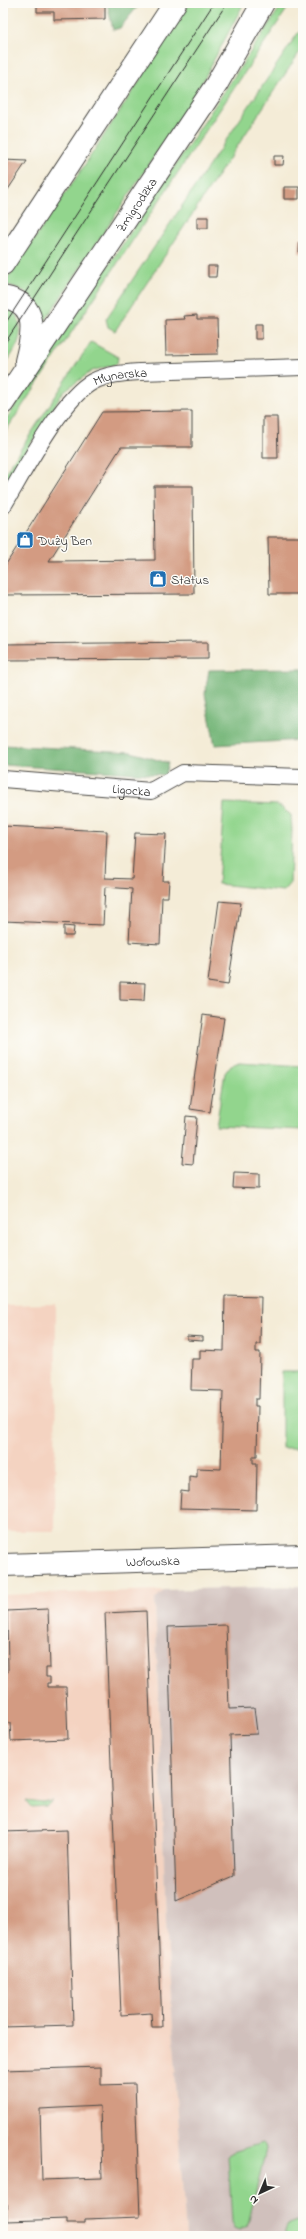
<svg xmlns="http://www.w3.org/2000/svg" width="306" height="2239" viewBox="0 0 306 2239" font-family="'Indie Flower',sans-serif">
  <rect width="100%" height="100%" fill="#fdfcf7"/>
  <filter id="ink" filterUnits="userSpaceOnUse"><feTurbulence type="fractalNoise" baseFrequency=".025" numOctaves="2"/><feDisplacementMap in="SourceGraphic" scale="8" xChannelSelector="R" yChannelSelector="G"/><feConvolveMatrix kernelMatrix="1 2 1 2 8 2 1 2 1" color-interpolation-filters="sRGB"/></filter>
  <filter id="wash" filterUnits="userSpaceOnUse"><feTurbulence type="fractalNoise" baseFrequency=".012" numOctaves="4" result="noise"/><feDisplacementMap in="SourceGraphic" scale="16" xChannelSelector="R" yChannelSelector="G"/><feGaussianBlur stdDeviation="0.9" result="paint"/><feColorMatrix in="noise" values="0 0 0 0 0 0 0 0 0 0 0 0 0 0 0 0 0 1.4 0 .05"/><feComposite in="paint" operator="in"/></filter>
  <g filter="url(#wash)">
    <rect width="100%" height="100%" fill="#f4ecd7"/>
    <path fill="#f4d3c1" d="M56,1304L55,1531H3V1305Z
      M164,1590L155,1600L166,1922L176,2072L174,2073L186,2236H3V1595Z"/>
    <path fill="#d0c0bc" d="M303,1586V2236H186L174,2072H176L166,1922L155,1599L164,1590Z"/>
    <path fill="#92d58d" stroke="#5e805c" d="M190,3H244L196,94L45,321C34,301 31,290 7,285V279L82,169Z
      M283,3H291L3,435V424Z
      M303,29V47L115,331L108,327L106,319L298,33Z
      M3,308L14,311C28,335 16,348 3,368Z
      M91,342L118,357L117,364L92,371L64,391L3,488V476Z
      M224,803L278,805L291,815L292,830L290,883L283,891L218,884Z
      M240,1062L303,1066V1130L216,1126L225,1073L231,1065Z
      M282,1372H303V1448H282Z
      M26,1801L43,1803L52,1801L47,1806L31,1807Z
      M262,2143L265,2145L266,2149L249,2220L247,2226L240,2230L235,2228L232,2222L228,2155L233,2152Z
      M303,2220V2236H286L285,2231L287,2226Z"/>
    <path fill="#75b678" stroke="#507052" d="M107,3H135L138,6L120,28L113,30Z
      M303,669V740L215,745L205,694L209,670Z
      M3,745L131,752L168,763L165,775L3,765Z"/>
    <g id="blocks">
      <path fill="#d39b82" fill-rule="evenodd" d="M37,3H105V19L54,20V12H37Z
        M274,156H284L283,165H274Z
        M3,160L27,161L3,197Z
        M284,187H299V199H284Z
        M197,217H208V228H197Z
        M300,239H303V253H299Z
        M208,266H217L216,277H208Z
        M197,315V319H217L218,354L166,355L165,320L185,319L184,316Z
        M255,324H262V339H255Z
        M192,411V447H121L49,561L155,560L154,486H193L194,594L3,595V569L102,412Z
        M263,417H277L278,458H263Z
        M268,537H303V594H269Z
        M208,642V659L3,660V644Z
        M3,826L107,831L105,878L132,879L135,833L166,834L163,881H169L168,895V897H162L160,944L129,942L132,889L105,887L103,925L3,921Z
        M219,901L241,903L228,985L208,982Z
        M64,926L74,927L73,936H64Z
        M120,982L145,983L144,1001L120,1000Z
        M203,1015L224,1018L210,1112L190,1109Z
        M186,1116L197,1117L193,1164L182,1163Z
        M234,1173L259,1174V1189L233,1188Z
        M225,1295L261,1296L260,1344H256V1352H260L259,1399H255V1406H258L257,1456H253V1463H257L256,1510L180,1508L181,1491L189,1492V1476L197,1477V1468L221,1469L223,1391L191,1390L192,1359H200V1350L224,1351Z
        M187,1336L203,1337V1341L187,1340Z
        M47,1608H48L50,1668H46V1677H50V1683H47V1687H66L68,1739L11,1741L10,1723H3V1673L8,1672L7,1611L47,1609Z
        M146,1611L162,2027H152L151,2013L121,2015L105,1613Z
        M226,1625L229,1709L254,1708L257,1732V1734L230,1735L234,1876L176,1901L168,1627Z
        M67,1830L73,2025L3,2027V1832Z
        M101,2067V2085L135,2084L140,2217L85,2219V2223H67V2219L7,2221L5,2164L3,2165V2070ZM100,2106L102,2178L42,2180L40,2109Z"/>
    </g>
  </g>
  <g filter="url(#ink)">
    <use href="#blocks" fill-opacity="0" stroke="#494845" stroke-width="1"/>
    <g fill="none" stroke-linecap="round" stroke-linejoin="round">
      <defs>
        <g id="street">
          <path id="s1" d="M3,506C22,475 61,399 92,382C107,374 124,373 140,372L303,367"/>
          <path id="s2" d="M3,779L151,791L183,773L303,777"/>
        </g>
        <g id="secondary">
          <path d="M3,264L175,3"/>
          <path d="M3,297C40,303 33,334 26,361"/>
          <path id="s3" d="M3,403L216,85L263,3"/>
          <path id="s4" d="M3,1565L303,1556"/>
        </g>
      </defs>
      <use href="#street" stroke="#494845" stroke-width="18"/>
      <use href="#secondary" stroke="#494845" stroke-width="24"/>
      <use href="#street" stroke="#fff" stroke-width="16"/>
      <use href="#secondary" stroke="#fff" stroke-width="22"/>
      <path stroke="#2b2b2b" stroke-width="1" d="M3,327L214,3
        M3,346L227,3"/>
    </g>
  </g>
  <defs>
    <symbol id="shop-square" viewBox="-11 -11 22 22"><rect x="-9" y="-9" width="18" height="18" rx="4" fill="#1f6fb2" stroke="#fdfcf7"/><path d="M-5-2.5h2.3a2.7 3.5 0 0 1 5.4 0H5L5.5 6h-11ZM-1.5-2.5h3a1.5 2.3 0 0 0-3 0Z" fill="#fff"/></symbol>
  </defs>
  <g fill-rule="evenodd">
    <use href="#shop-square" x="15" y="530" width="20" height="20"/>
    <use href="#shop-square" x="148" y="569" width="20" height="20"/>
  </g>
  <g text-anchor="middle" stroke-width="3" stroke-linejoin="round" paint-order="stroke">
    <g font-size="13" fill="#2b2b2b" stroke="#fdfcf7">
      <text dy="5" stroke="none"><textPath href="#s3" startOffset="239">Żmigrodzka</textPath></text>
      <text dy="5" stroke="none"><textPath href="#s1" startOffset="183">Młynarska</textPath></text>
      <text dy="5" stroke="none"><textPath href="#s2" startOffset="129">Ligocka</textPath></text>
      <text dy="5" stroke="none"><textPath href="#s4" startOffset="150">Wołowska</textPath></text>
    </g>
    <g font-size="13" fill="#2b2b2b" stroke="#fdfcf7" text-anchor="start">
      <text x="38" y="545">Duży Ben</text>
      <text x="171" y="584">Status</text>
    </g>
  </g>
  <rect width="306" height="2239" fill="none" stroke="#fdfcf7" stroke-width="16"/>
  <g transform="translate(260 2193) rotate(224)" stroke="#fdfcf7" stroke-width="3" paint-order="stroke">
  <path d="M0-3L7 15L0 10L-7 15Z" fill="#2b2b2b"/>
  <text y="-6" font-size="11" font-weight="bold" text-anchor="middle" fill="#2b2b2b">N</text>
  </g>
</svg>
